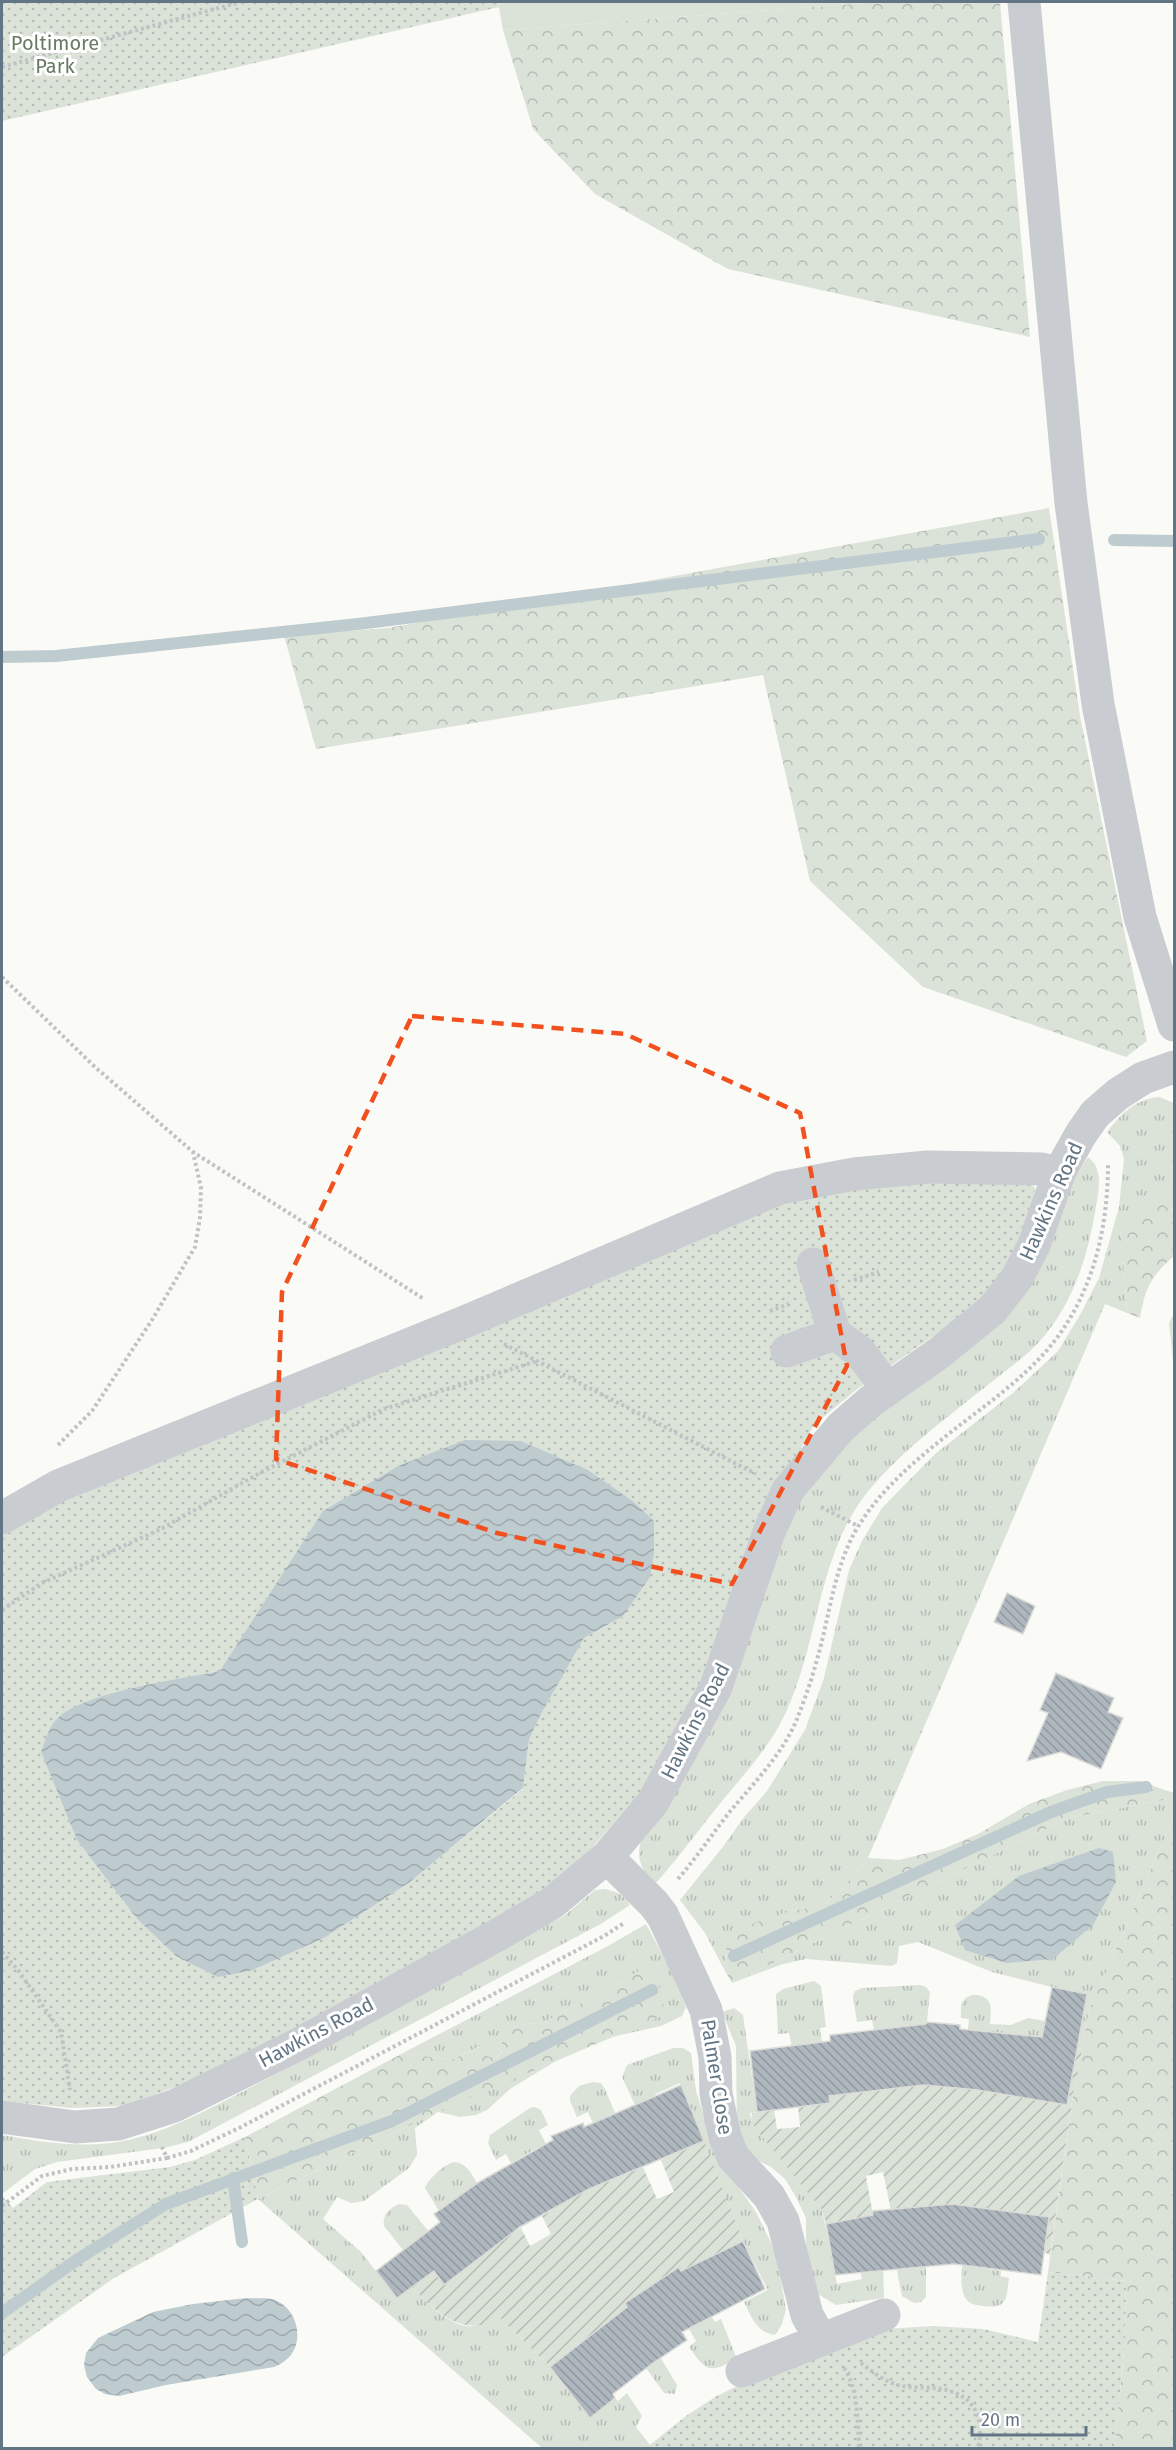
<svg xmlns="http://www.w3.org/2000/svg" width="1176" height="2450" viewBox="0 0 1176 2450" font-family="'Fira Sans',sans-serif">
  <defs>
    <pattern id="grass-tufts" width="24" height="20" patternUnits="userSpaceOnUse" patternTransform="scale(1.5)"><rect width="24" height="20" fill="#dbe2d8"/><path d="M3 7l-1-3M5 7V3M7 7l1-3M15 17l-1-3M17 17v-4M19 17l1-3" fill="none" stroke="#b5bcb5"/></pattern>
    <pattern id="forest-crowns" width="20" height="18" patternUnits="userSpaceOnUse" patternTransform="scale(1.5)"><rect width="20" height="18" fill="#dbe2d8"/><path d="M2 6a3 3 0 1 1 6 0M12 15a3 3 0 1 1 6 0" fill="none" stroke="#b5bcb5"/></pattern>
    <pattern id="park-dots" width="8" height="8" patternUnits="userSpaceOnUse" patternTransform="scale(1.5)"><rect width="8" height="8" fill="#dbe2d8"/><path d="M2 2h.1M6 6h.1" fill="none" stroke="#b5bcb5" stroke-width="1.8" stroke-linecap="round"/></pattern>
    <pattern id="garden-furrows" width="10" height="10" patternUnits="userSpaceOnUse" patternTransform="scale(1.5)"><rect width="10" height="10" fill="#dbe2d8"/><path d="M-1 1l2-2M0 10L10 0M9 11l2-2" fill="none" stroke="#b5bcb5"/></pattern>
    <pattern id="water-waves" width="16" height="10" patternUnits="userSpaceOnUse" patternTransform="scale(1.5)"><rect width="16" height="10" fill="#becbcf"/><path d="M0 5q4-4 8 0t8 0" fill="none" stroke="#9ea9ae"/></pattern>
    <pattern id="building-back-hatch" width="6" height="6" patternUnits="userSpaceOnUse" patternTransform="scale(1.5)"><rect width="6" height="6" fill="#adb7bd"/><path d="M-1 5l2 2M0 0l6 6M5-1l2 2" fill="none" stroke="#90999f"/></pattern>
  </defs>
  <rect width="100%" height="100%" fill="#fafaf7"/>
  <path fill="url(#grass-tufts)" d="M1159,1097L1174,1103V1211L1173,1209L1140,1218L1121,1230L1127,1313L1105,1304L868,1858L849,1885L820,1906L790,1911L726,1949L725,1971L705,1933L680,1900L722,1848L745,1816L767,1791L805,1730L824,1678L849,1570L862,1541L882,1508L935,1454L1013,1393L1058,1351L1080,1315L1099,1278L1119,1207L1124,1159L1120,1146L1107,1132C1122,1113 1135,1099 1159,1097Z
    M1088,1157C1105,1170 1098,1193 1095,1212C1087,1260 1072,1306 1038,1343C1024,1358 1005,1371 989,1384C950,1415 909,1445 876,1482C817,1546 821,1637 786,1712C769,1750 739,1779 714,1811C694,1836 676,1861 654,1885C641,1868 635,1858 642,1837L799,1493L835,1448L1070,1185Z
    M1174,1313V1369L1169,1323Z
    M1174,1798V1816L1089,2011L1082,2049L968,2030L969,2019L961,2018C961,2011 960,2003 965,1999C972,1991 987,1995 990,2004C992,2009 990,2018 990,2024L1011,2025L1028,2018L1080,2027L1052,1987L992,1972L918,1942L899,1946L897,1963L892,1966L806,1959L783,1964L732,1983L1068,1818Z
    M605,1889C617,1892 624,1894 630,1905L599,1925L188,2142L163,2148L57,2162L35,2169L2,2194V2135C34,2141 68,2146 101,2144C157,2140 208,2109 257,2084C361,2030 460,1968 564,1916L595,1890Z
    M646,1924L668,1965L686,2007L682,2016L661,2026L607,2038L662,2016L640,1970L624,1981L544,2022L519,2025L496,2059L487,2056L481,2046L451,2060L403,2053L608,1946Z
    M814,1981L821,1986L826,2027L820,2028L822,2043L792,2047L789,2033L778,2034L776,1994L783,1989Z
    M921,1985L926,1987L930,1992L926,2031L903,2027L874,2030L872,2020L857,2022L853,1996L855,1991L862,1988Z
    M734,2008L743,2015L757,2112L750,2113L751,2120L822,2210L837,2284L862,2279L860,2269L883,2265L884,2298L836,2305L816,2293L806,2247V2218L796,2197L785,2179L771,2167L751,2157L737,2131L736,2046L722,2012Z
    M673,2048H683L691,2053L696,2091L717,2157L756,2212L776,2253L786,2309L782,2324L775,2335C756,2332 752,2318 744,2302L768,2290L743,2241L680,2083L655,2094L660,2105L639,2114L622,2077L627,2065Z
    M564,2056L510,2089L487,2110L476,2115L460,2117L438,2112L415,2128L417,2155L409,2168L364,2201L351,2203L337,2197L323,2219L361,2252L397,2298L412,2287C425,2302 453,2330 475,2326C483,2324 491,2319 498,2316L550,2367L590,2418L615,2398L618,2401L627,2393L642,2416L636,2427L650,2445L646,2448H542L258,2199L443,2109Z
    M593,2082L601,2083L605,2089L615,2113L593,2123L588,2112L577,2117L570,2101V2096L579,2086Z
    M535,2107L541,2110L548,2125L539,2130L548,2149L540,2153L537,2148L511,2163L506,2154L496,2160L488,2143L490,2135L530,2108Z
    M455,2162C471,2164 476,2184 484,2197L462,2194L439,2211L425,2188C429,2178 444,2164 455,2162Z
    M399,2204L407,2205L430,2233L407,2255L384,2226C382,2215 390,2208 399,2204Z
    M899,2208L904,2268L926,2267V2297L921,2302L914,2303L902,2296L898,2277L891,2210Z
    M963,2260H968V2266L1001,2271L1000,2276L1009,2278C1006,2299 1008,2309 983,2306C978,2305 972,2305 969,2302C958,2293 962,2272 963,2260Z
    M711,2316L715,2322L721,2319L737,2359C709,2373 707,2373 689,2347L696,2341L689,2329Z
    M651,2342L677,2385L675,2394L664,2393L646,2368Z"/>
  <path fill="url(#forest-crowns)" d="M879,2H1000L1030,337L728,269L595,194L533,129L503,30Z
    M1049,508L1080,716L1147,1041L1126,1057L923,987L810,881L763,675L316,749L284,636L388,628Z
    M1159,1203L1174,1211V1256C1151,1276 1145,1288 1140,1318L1127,1313L1121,1230Z
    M1103,1781H1139L1174,1793V1798L1068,1818L732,1983L725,1971L726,1949L743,1927L790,1911L820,1906L849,1885L868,1858L899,1860L943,1849L978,1834L1029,1804L1067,1790Z
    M1174,1816V2448H1114L1125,2342L1126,2281L1048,2272L1073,2095L1089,2011Z
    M640,1970L654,1972L664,2000L662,2016L443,2109L258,2199L245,2137L403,2053L451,2060L482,2046L487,2056L496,2059L502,2051V2037L519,2025L544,2022L624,1981Z"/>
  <path fill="url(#park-dots)" fill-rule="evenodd" d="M2,2H498L499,7L2,121Z
    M1023,1178L1035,1188L1031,1214L1008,1270L982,1302L856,1390L814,1425L757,1525L737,1574L722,1632L702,1683L677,1733L638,1795L592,1848L544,1895L216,2072L124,2106L72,2108L2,2101V1533L66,1497L783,1199L860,1185ZM623,1616L584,1638L540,1716L529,1740L523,1789L410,1882L324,1938L253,1970L176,1956L137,1919L77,1840L41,1752L140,1687L220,1671Z
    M245,2137L258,2199L114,2278L2,2357V2196L13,2208L47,2182L170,2167L195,2160Z
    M1048,2272L1126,2281L1125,2342L1114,2448H646L686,2416L715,2397L747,2381L884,2329L934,2326L983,2329L1038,2342Z"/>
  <path fill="url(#garden-furrows)" d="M904,2032L921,2085L988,2091L1005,2057L999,2094L1066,2105L1076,2048L1082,2049L1073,2095L1050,2255L953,2204L891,2210L883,2172L866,2176L873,2215L826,2224L822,2210L755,2128L751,2120L752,2113L774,2110L777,2129L800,2127L798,2107L830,2103L824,2057L837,2095L910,2087Z
    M704,2141L743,2241L695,2264L704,2306L678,2268L625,2303L651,2342L609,2321L550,2367L498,2316C468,2342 432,2310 412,2287L417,2248L445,2285L499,2243L471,2206L505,2236L521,2228L530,2246L551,2234L542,2216L567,2201L540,2153L576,2194L643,2167L657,2199L674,2192L661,2160Z"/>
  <path fill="#dbe2d8" d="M498,2H879L503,30Z"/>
  <path fill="url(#water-waves)" d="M465,1440L521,1441L588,1470L634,1502L654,1521V1553L650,1577L623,1616L584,1638L540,1716L529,1740L523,1788L410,1882L324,1938L253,1970L218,1977L176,1956L137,1919L77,1840L41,1752C45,1742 49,1726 57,1719C83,1692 181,1679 220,1671L323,1511L398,1466Z
    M1099,1848L1113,1852L1116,1882L1093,1925L1053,1959L1006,1963L965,1950L955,1925L1019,1876Z
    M246,2298C255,2299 267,2297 275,2300C298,2309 306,2343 286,2360C283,2363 278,2365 274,2367L166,2385L119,2396L105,2394L96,2389L87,2377L84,2365L86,2353L98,2338L153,2312L193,2304Z"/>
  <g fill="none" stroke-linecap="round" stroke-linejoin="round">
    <path stroke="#becbcf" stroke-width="12" d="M1114,540L1174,541
      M2,657L56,656L358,624L1039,539
      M734,1956L1051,1812L1107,1792L1146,1787
      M233,2178L242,2242
      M2,2313L78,2259L166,2204L392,2121L652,1990"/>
  </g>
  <path fill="url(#building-back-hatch)" stroke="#dcdcd9" stroke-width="1.5" d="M1007,1593L1035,1606L1023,1634L994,1622Z
    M1056,1673L1114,1698L1108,1712L1123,1718L1101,1769L1061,1752L1027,1761L1048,1713L1040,1710Z
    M1052,1987L1087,1994L1067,2105L978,2090L924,2085L829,2096L830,2103L757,2112L750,2051L830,2041V2035L926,2024L927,2022L960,2025V2029L1042,2037Z
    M681,2085L704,2141L589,2189L520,2227L444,2285L434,2271L397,2298L376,2271L440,2222L434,2214L479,2182L553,2140L551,2136L583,2123L584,2127Z
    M952,2204L1049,2217L1041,2275L954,2264L835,2275L826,2224L873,2215L872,2211Z
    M743,2241L765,2289L682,2332L687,2340L653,2363L613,2394L615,2398L590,2418L550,2367L627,2307L625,2303L679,2267L681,2271Z"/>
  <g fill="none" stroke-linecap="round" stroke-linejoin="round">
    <path stroke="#c0c3c5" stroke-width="4" stroke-dasharray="3 3" stroke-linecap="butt" d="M2,67L240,2
      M2,977L95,1067L193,1152L424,1299
      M854,1280L879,1272
      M770,1311L789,1304
      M504,1344L756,1474
      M58,1445L92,1411L152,1320L195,1247L200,1218L201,1188L193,1152
      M821,1507L858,1526
      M2,1610L42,1583L161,1529L258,1474L384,1409L537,1361
      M678,1879C696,1858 711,1836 728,1814C751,1786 783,1754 797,1719C804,1701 811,1682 816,1663C830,1617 833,1567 859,1525C883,1487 916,1460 951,1432C988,1403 1031,1374 1059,1335C1095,1285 1108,1224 1108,1164
      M2,1952L18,1970L61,2032L70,2090
      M167,2158L191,2151L241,2127L604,1936L624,1923
      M2,2206L42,2176L72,2169L110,2167L167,2158L162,2147
      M861,2363C873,2372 886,2383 902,2386C912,2388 924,2387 934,2388C970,2391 986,2413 978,2448
      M844,2368C858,2387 858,2425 859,2448"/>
    <path stroke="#c9cdd1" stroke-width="33" d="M1024,2L1071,503L1098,704L1140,917L1174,1025
      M813,1264L835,1334L859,1351L888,1389
      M787,1351L835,1334
      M2,1518L58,1486L462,1323L780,1188L854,1174L928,1167L1042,1169L1059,1173
      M607,1857L654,1904L663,1916L706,2010L715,2057L716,2094L725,2137L733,2157L769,2196L783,2221L807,2315L821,2340
      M2,2117L75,2127L118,2124L174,2106L299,2044L501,1933L552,1903L607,1857L653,1802L716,1687L769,1532L788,1490L841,1427L871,1401L939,1353L992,1310L1017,1278L1034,1245L1059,1173L1081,1134L1095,1114L1118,1094L1143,1078L1174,1067
      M742,2371L884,2315"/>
  </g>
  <path fill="none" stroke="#f2511f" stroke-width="4.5" stroke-dasharray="12 8" stroke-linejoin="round" d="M412,1016L625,1034L800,1113L847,1366L732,1584L497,1533L276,1459L282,1292Z"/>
  <g text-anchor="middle" stroke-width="6" stroke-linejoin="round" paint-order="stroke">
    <g font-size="20" fill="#667b62" stroke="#fff">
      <text x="55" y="50">Poltimore<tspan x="55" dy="23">Park</tspan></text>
    </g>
    <g font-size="20" fill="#627585" stroke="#fff">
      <text transform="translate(1051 1201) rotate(-66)" y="7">Hawkins Road</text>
      <text transform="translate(695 1721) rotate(-63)" y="7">Hawkins Road</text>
      <text transform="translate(316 2032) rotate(-28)" y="7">Hawkins Road</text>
      <text transform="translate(717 2077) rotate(81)" y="7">Palmer Close</text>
    </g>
  </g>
  <rect width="1176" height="2450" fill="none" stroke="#627585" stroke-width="6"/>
  <path d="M972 2426v9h114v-9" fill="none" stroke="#627585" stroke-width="3"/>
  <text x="981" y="2426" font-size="18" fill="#627585" stroke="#ffffff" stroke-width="4.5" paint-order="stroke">20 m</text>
</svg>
